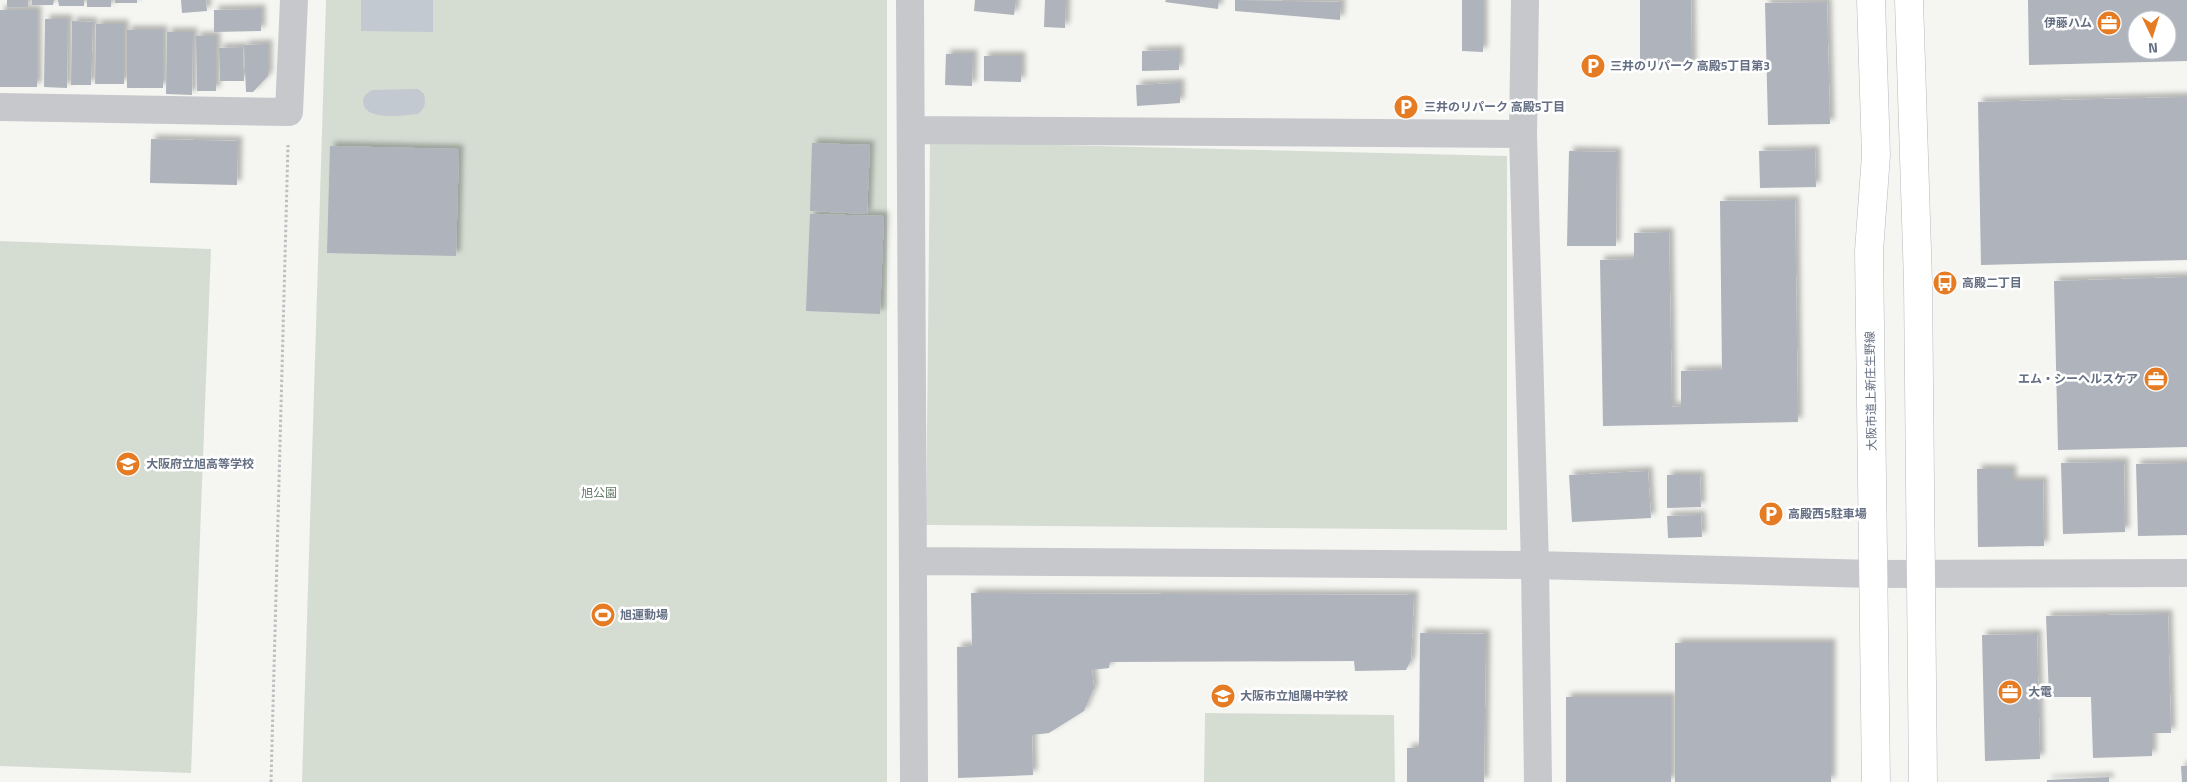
<svg xmlns="http://www.w3.org/2000/svg" width="2187" height="782" viewBox="0 0 2187 782" font-family="'Titillium Web','Noto Sans JP',sans-serif">
  <defs>
    <filter id="shadow"><feDropShadow dx="4.5" dy="-4.5" stdDeviation="2.5" flood-color="#0004"/></filter>
  </defs>
  <rect width="100%" height="100%" fill="#f5f6f2"/>
  <path fill="#d5ddd3" d="M326,0H887V782H302Z
    M930,142L1507,156V530L926,525Z
    M0,241L211,249L191,773L0,766Z
    M1205,713L1394,715L1395,782H1204Z"/>
  <path fill="#c2c9d0" d="M361,0H433V32L361,31Z
    M418,89L424,94C426,104 425,108 418,114C404,115 365,122 363,102C363,96 367,93 372,90Z"/>
  <path fill="#afb3bb" fill-rule="evenodd" filter="url(#shadow)" d="M7,0H28V7H7Z
    M32,0H54L53,5H32Z
    M58,0H84V6H59Z
    M87,0H111V7H87Z
    M115,0H137V3H115Z
    M181,0H206L207,11L182,13Z
    M975,0H1016L1014,15L974,11Z
    M1045,0H1066L1065,28L1044,27Z
    M1166,0H1219L1218,9L1165,2Z
    M1235,0L1341,2L1340,20L1235,11Z
    M1462,0H1483V52L1462,51Z
    M1640,0H1691L1692,67H1640Z
    M2028,0H2187V61L2029,65ZM2137,20H2167V50H2137Z
    M1827,2L1830,124L1768,125L1765,3Z
    M261,9V31L214,32V10Z
    M0,10H37V87H0Z
    M45,19H68L67,88L44,87Z
    M72,21L93,22L91,85H71Z
    M96,24H124V84H95Z
    M127,30H163V88H127Z
    M167,32H193L192,95L166,94Z
    M196,36H216V91H197Z
    M268,44V76L253,92H246L244,45Z
    M243,47L244,81H220L219,48Z
    M1179,50V70L1142,71V51Z
    M946,54H973L972,86L945,85Z
    M984,56H1021V82L984,81Z
    M1180,83V103L1137,106L1136,85Z
    M2187,97V260L1981,265L1978,102Z
    M151,139L238,141L237,185L150,183Z
    M812,143L870,145L867,214L810,211Z
    M330,146L459,149L456,256L327,253Z
    M1815,150L1816,187L1760,188L1759,151Z
    M1569,151L1617,152L1616,246H1567Z
    M1795,200L1798,422L1603,426L1600,260L1634,259V233L1669,232L1672,407L1681,406V371L1722,370L1720,201Z
    M810,214L884,216L880,314L806,311Z
    M2187,277V447L2058,450L2054,281Z
    M2124,462L2125,532L2063,534L2061,463Z
    M2187,463V535L2138,536L2136,464Z
    M1977,469H2012V481H2043L2044,546L1978,547Z
    M1648,471L1651,518L1572,522L1569,475Z
    M1667,475H1700L1701,507L1667,508Z
    M1701,515L1702,537L1668,538L1667,516Z
    M971,593L1414,595L1411,660L1406,670L1355,671L1354,661L1110,662L1109,668L1092,670L1094,688L1084,711L1049,733L1032,735L1033,775L958,778L957,647L972,646Z
    M2168,614L2171,733H2152V756L2093,758L2091,697H2049L2046,616Z
    M1420,633L1486,634L1484,782H1407V748H1419Z
    M2037,634L2040,759L1985,761L1982,635Z
    M1675,643H1831V782H1675Z
    M1566,697H1671V782H1566Z
    M2181,766H2187V782H2182Z
    M2109,777V782H2047V780Z"/>
  <g fill="none" stroke-linecap="round" stroke-linejoin="round">
    <defs>
      <path id="primary" d="M1871,0L1876,155L1869,251L1876,782
        M1909,0L1918,282L1923,782"/>
    </defs>
    <use href="#primary" stroke="#b6b9be" stroke-width="29"/>
    <path stroke="#bdbec1" stroke-width="3" stroke-dasharray="2.5 2.5" stroke-linecap="butt" d="M271,782L288,145"/>
    <path stroke="#c6c8cc" stroke-width="28" d="M910,0L914,782
      M1525,0L1523,134L1535,565L1538,782
      M0,107L289,112L294,0
      M912,130L1523,134
      M914,561L1535,565L1873,574L2187,573"/>
    <use href="#primary" stroke="#fff" stroke-width="28"/>
  </g>
  <defs>
    <symbol id="office-disc" viewBox="-11 -11 22 22"><circle r="9.5" fill="#e57b23" stroke="#fff"/><path d="M-6-3h4V-5.5h4V-3h4V5H-6ZM-1-4.5V-3h2v-1.5ZM-6 0V1H6V0Z" fill="#fff"/></symbol>
    <symbol id="parking-disc" viewBox="-11 -11 22 22"><circle r="9.5" fill="#e57b23" stroke="#fff"/><path d="M-3.5-5.5H1a3.5 3.5 0 0 1 0 7H-1V5.5H-3.5ZM-1-3.4V-.6H.8a1.4 1.4 0 0 0 0-2.8Z" fill="#fff"/></symbol>
    <symbol id="bus-disc" viewBox="-11 -11 22 22"><circle r="9.5" fill="#e57b23" stroke="#fff"/><path d="M-5-6H5V4H4V6H2V4H-2V6H-4V4H-5ZM-3.5-4V0h7V-4ZM-3.5 1.2v1.5H-2V1.2ZM2 1.2v1.5H3.5V1.2Z" fill="#fff"/></symbol>
    <symbol id="school-disc" viewBox="-11 -11 22 22"><circle r="9.5" fill="#e57b23" stroke="#fff"/><path d="M0-5L7-2L0 1L-7-2ZM-4 1L0 2.5L4 1V4Q0 6-4 4Z" fill="#fff"/></symbol>
    <symbol id="stadium-disc" viewBox="-11 -11 22 22"><circle r="9.5" fill="#e57b23" stroke="#fff"/><path d="M0-5a6.5 5 0 1 0 0 10a6.5 5 0 1 0 0-10ZM-3.5-1.8h7v3.6h-7Z" fill="#fff"/></symbol>
  </defs>
  <g fill-rule="evenodd">
    <use href="#office-disc" x="2095" y="9" width="28" height="28"/>
    <use href="#parking-disc" x="1579" y="52" width="28" height="28"/>
    <use href="#parking-disc" x="1392" y="93" width="28" height="28"/>
    <use href="#bus-disc" x="1931" y="269" width="28" height="28"/>
    <use href="#office-disc" x="2142" y="365" width="28" height="28"/>
    <use href="#school-disc" x="114" y="450" width="28" height="28"/>
    <use href="#parking-disc" x="1757" y="500" width="28" height="28"/>
    <use href="#stadium-disc" x="589" y="601" width="28" height="28"/>
    <use href="#office-disc" x="1996" y="678" width="28" height="28"/>
    <use href="#school-disc" x="1209" y="682" width="28" height="28"/>
  </g>
  <g text-anchor="middle" stroke-width="5" stroke-linejoin="round" paint-order="stroke">
    <g font-size="12" font-weight="bold" fill="#656f84" stroke="#fff" text-anchor="start">
      <text x="2092" y="27" text-anchor="end">伊藤ハム</text>
      <text x="1610" y="70">三井のリパーク 高殿5丁目第3</text>
      <text x="1424" y="111">三井のリパーク 高殿5丁目</text>
      <text x="1962" y="287">高殿二丁目</text>
      <text x="2138" y="383" text-anchor="end">エム・シーヘルスケア</text>
      <text x="146" y="468">大阪府立旭高等学校</text>
      <text x="1788" y="518">高殿西5駐車場</text>
      <text x="620" y="619">旭運動場</text>
      <text x="2028" y="696">大電</text>
      <text x="1240" y="700">大阪市立旭陽中学校</text>
    </g>
    <g font-size="12" fill="#656f84" stroke="#fff">
      <text transform="translate(1871 391) rotate(-91)" y="4">大阪市道上新庄生野線</text>
    </g>
    <g font-size="12" fill="#637b64" stroke="#fff">
      <text x="599" y="497">旭公園</text>
    </g>
  </g>
  <g transform="translate(2152 35) rotate(176)"><circle r="24" fill="#ffffff" stroke="#c1c5ce"/>
  <path d="M0-4L9 19L0 12L-9 19Z" fill="#e57b23"/>
  <text y="-8" font-size="14" font-weight="bold" text-anchor="middle" fill="#656f84">N</text>
  </g>
</svg>
